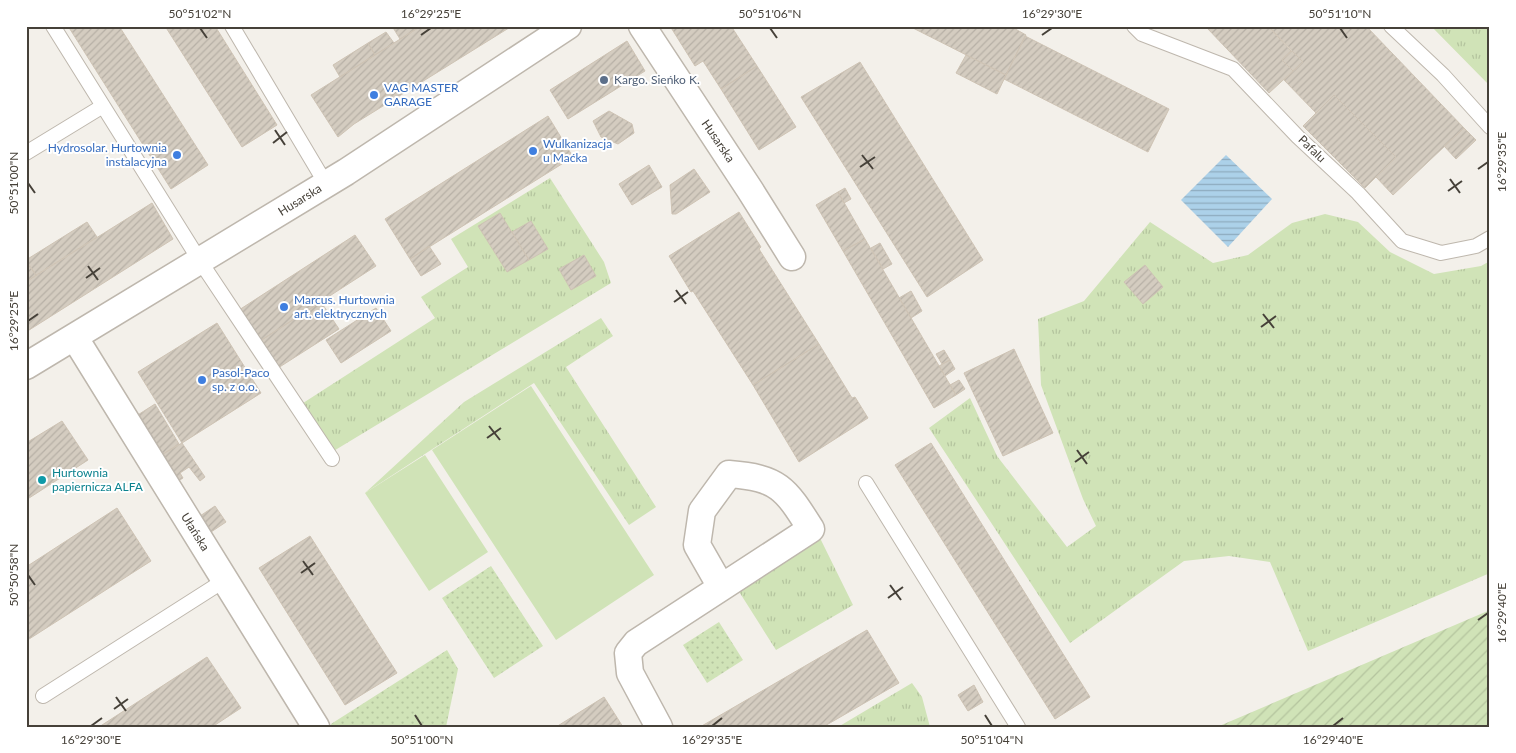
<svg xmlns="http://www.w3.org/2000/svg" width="1516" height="753" viewBox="0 0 1516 753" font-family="Lato,sans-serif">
  <defs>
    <pattern id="grass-tufts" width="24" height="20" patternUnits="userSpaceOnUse" patternTransform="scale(1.25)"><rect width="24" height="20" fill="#d0e3b7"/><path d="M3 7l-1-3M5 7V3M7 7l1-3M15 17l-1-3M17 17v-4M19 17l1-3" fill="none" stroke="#b4c49e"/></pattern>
    <pattern id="park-dots" width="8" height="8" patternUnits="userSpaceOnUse" patternTransform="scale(1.25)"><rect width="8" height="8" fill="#d0e3b7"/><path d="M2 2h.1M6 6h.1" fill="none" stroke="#b4c49e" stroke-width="1.8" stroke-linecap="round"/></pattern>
    <pattern id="garden-furrows" width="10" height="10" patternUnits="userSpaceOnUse" patternTransform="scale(1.25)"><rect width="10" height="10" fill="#d0e3b7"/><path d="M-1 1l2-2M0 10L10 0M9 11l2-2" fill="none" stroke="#b4c49e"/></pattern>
    <pattern id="water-rules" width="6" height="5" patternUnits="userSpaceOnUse" patternTransform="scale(1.25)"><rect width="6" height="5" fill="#acd1e9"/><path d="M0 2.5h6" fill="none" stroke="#8eabbe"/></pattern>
    <pattern id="building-hatch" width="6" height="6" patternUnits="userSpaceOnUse" patternTransform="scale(1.25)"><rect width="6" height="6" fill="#d4ccc0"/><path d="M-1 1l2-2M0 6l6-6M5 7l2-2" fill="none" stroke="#b7b0a6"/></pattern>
  </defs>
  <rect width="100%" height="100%" fill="#f3f0ea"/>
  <path fill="url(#grass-tufts)" d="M1431,26H1490V86Z
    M550,178L604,262L611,283L332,452L300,405L435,318L421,297L468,267L451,239Z
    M1325,214L1358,222L1390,252L1434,274L1481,266L1490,261V573L1308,651L1270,562L1229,556L1184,561L1070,643L929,428L970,398L997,456L1067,547L1096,526L1083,499L1041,385L1038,319L1084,301L1150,222L1213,263L1248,255L1292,223Z
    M601,318L613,336L566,367L656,507L629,525L534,383L365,493L464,402Z
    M820,538L853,605L776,650L738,590Z
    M912,683L922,697L930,727H838Z"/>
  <path fill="url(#park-dots)" d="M491,566L543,646L494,678L442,598Z
    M719,622L743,660L707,683L683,645Z
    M447,650L458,669L446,727H332L331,724Z"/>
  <path fill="url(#garden-furrows)" d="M1490,610V727H1217Z"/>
  <path fill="#d0e3b7" d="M531,386L654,575L556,640L432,450Z
    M425,455L488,552L429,591L365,493Z"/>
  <path fill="url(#water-rules)" d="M1226,155L1272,199L1228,247L1181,200Z"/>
  <path fill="url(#building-hatch)" stroke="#cec3b4" d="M68,26H119L208,165L171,189Z
    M165,26H215L277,125L242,147Z
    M392,26H421L400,39Z
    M421,26H512L354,124L338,137L311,95Z
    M670,26H731L757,66L721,89L703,61L695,66Z
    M909,26H1010L1026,35L1006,75Z
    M1209,26H1268L1291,51L1282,60L1293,71L1269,93L1207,28Z
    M1268,26H1366L1464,128L1393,195L1376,177L1396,157L1334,95L1316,113L1284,80L1303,62Z
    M386,32L394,43L375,55L368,43Z
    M1025,36L1169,109L1148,152L1004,79Z
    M627,41L645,71L568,119L550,90Z
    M368,43L375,55L340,77L333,65Z
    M1292,51L1303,62L1293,71L1282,60Z
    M966,55L1006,75L997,94L956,73Z
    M860,62L983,260L927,297L801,97Z
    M757,66L796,127L759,150L721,89Z
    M1334,95L1396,157L1365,188L1303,126Z
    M609,111L632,124L634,133L618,144L601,137L593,121Z
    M548,116L573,157L410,259L385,219Z
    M1464,128L1476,140L1456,159L1444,146Z
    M649,165L662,187L632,205L619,184Z
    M694,169L710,192L676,214H672L670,185Z
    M845,188L851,199L844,203L838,192Z
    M838,192L865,239L843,251L816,205Z
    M152,203L173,239L26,332V282Z
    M739,212L761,247L759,249L819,344L753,385L693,291L691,292L669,256Z
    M500,213L529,260L507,272L478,226Z
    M531,221L548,249L529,260L512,232Z
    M87,222L97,237L36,275L26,260Z
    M355,235L376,266L260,341L239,310Z
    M865,239L956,395L934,408L843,251Z
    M880,243L892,264L883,269L871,248Z
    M429,246L441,264L421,276L410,259Z
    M584,255L596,276L571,290L559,269Z
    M26,262L36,275L26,282Z
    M1145,265L1163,287L1143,304L1124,282Z
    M911,291L922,311L911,318L899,298Z
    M321,302L339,329L278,368L260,341Z
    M376,308L391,331L341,363L326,340Z
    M217,323L261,393L182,443L138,372Z
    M819,344L852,398L855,397L868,418L799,462L753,385Z
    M1014,349L1053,433L1003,456L964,373Z
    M944,350L950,360L942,364L936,354Z
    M950,360L955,369L945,376L939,366Z
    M959,380L965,389L956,395L950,385Z
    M155,404L179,444L158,457L133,418Z
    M62,421L88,460L26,500V443Z
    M182,443L205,477L200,481L189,467L180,473L183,478L175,483L160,456Z
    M931,443L1090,697L1055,719L895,465Z
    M215,506L226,522L205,536L194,520Z
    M117,508L151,561L26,641V567Z
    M310,536L397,673L345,705L259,568Z
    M867,630L899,683L823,727H700Z
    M207,657L241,708L212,727H99Z
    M974,685L983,702L968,711L958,695Z
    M604,697L623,727H556Z"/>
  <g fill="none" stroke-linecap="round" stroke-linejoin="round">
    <defs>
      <path id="lane" d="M53,26L200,261L332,459
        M232,26L326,184
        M1134,26L1142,34L1233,69L1298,137L1358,193L1402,241L1441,253L1476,246L1490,238
        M1391,26L1443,75L1490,127
        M26,153L103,106
        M866,483L1018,727
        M43,696L225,580"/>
      <path id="street" d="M642,26L750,190L792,257
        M75,338L316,727
        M26,366L346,172L568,26
        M659,727L630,673L628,653L636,643L811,529C785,488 779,478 729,474L702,511L697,545L721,587"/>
    </defs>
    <use href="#lane" stroke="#beb7ad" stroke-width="16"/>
    <use href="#street" stroke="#beb7ad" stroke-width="29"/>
    <use href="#lane" stroke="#fff" stroke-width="14"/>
    <use href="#street" stroke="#fff" stroke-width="26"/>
  </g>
  <path fill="none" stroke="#464139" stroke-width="2" d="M200,28L207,38M770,28L777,38M1340,28L1347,38M421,35L431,28M1042,35L1052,28M275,130L285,145M273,143L287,132M862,155L873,169M860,167L875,157M1478,169L1488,162M1450,179L1460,193M28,183L35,193M1448,191L1462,181M88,266L98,280M86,278L100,268M676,290L686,304M674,302L688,292M1263,314L1274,328M28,321L38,314M1261,327L1276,316M489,426L500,440M487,438L501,428M1077,450L1087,464M1075,462L1089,452M303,561L313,575M301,573L315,563M28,575L35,585M890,585L901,600M888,598L903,587M1478,620L1488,613M116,697L126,711M114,709L128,699M415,715L422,726M985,715L992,726M91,726L102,718M712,726L722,718M1333,726L1343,718"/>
  <circle fill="#5c6f8a" stroke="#fff" stroke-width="2" cx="604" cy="80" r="5"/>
  <g fill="#3f7fe0" stroke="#fff" stroke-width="2">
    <circle cx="374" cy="95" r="5"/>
    <circle cx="533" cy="151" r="5"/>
    <circle cx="177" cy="155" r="5"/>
    <circle cx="284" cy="307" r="5"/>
    <circle cx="202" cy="380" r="5"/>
  </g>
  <circle fill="#0f9aa8" stroke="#fff" stroke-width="2" cx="42" cy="480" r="5"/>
  <g text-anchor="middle" stroke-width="4" stroke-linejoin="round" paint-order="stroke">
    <g font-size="12" fill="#4e5e75" stroke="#fff" text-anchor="start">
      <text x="614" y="84">Kargo. Sieńko K.</text>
    </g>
    <g font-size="12" fill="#366cbe" stroke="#fff" text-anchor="start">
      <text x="384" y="92">VAG MASTER<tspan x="384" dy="14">GARAGE</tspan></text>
      <text x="543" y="148">Wulkanizacja<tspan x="543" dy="14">u Maćka</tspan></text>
      <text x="167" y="152" text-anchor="end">Hydrosolar. Hurtownia<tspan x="167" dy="14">instalacyjna</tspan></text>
      <text x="294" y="304">Marcus. Hurtownia<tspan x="294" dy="14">art. elektrycznych</tspan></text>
      <text x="212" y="377">Pasol-Paco<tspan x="212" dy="14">sp. z o.o.</tspan></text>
    </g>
    <g font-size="12" fill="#464139" stroke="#fff">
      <text transform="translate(718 141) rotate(56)" y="4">Husarska</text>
      <text transform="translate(1312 149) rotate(44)" y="4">Pafalu</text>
      <text transform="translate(300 200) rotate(-32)" y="4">Husarska</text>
      <text transform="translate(195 532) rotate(58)" y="4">Ułańska</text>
    </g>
    <g font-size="12" fill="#0d838f" stroke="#fff" text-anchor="start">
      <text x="52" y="477">Hurtownia<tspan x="52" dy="14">papiernicza ALFA</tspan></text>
    </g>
  </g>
  <rect width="1516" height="753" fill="none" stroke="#ffffff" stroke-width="55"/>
  <rect x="28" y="28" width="1460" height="698" fill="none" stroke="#464139" stroke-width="2"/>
  <g font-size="12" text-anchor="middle" fill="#464139">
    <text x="200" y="18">50°51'02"N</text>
    <text x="431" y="18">16°29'25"E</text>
    <text x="770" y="18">50°51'06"N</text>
    <text x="1052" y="18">16°29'30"E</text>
    <text x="1340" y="18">50°51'10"N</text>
    <text transform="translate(1502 162) rotate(-90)" y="4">16°29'35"E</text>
    <text transform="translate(14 183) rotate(-90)" y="4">50°51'00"N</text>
    <text transform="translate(14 321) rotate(-90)" y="4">16°29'25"E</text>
    <text transform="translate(14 575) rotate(-90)" y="4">50°50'58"N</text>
    <text transform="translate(1502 613) rotate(-90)" y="4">16°29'40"E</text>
    <text x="91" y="744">16°29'30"E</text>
    <text x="422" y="744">50°51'00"N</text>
    <text x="712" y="744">16°29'35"E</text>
    <text x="992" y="744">50°51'04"N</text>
    <text x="1333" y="744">16°29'40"E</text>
  </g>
</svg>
